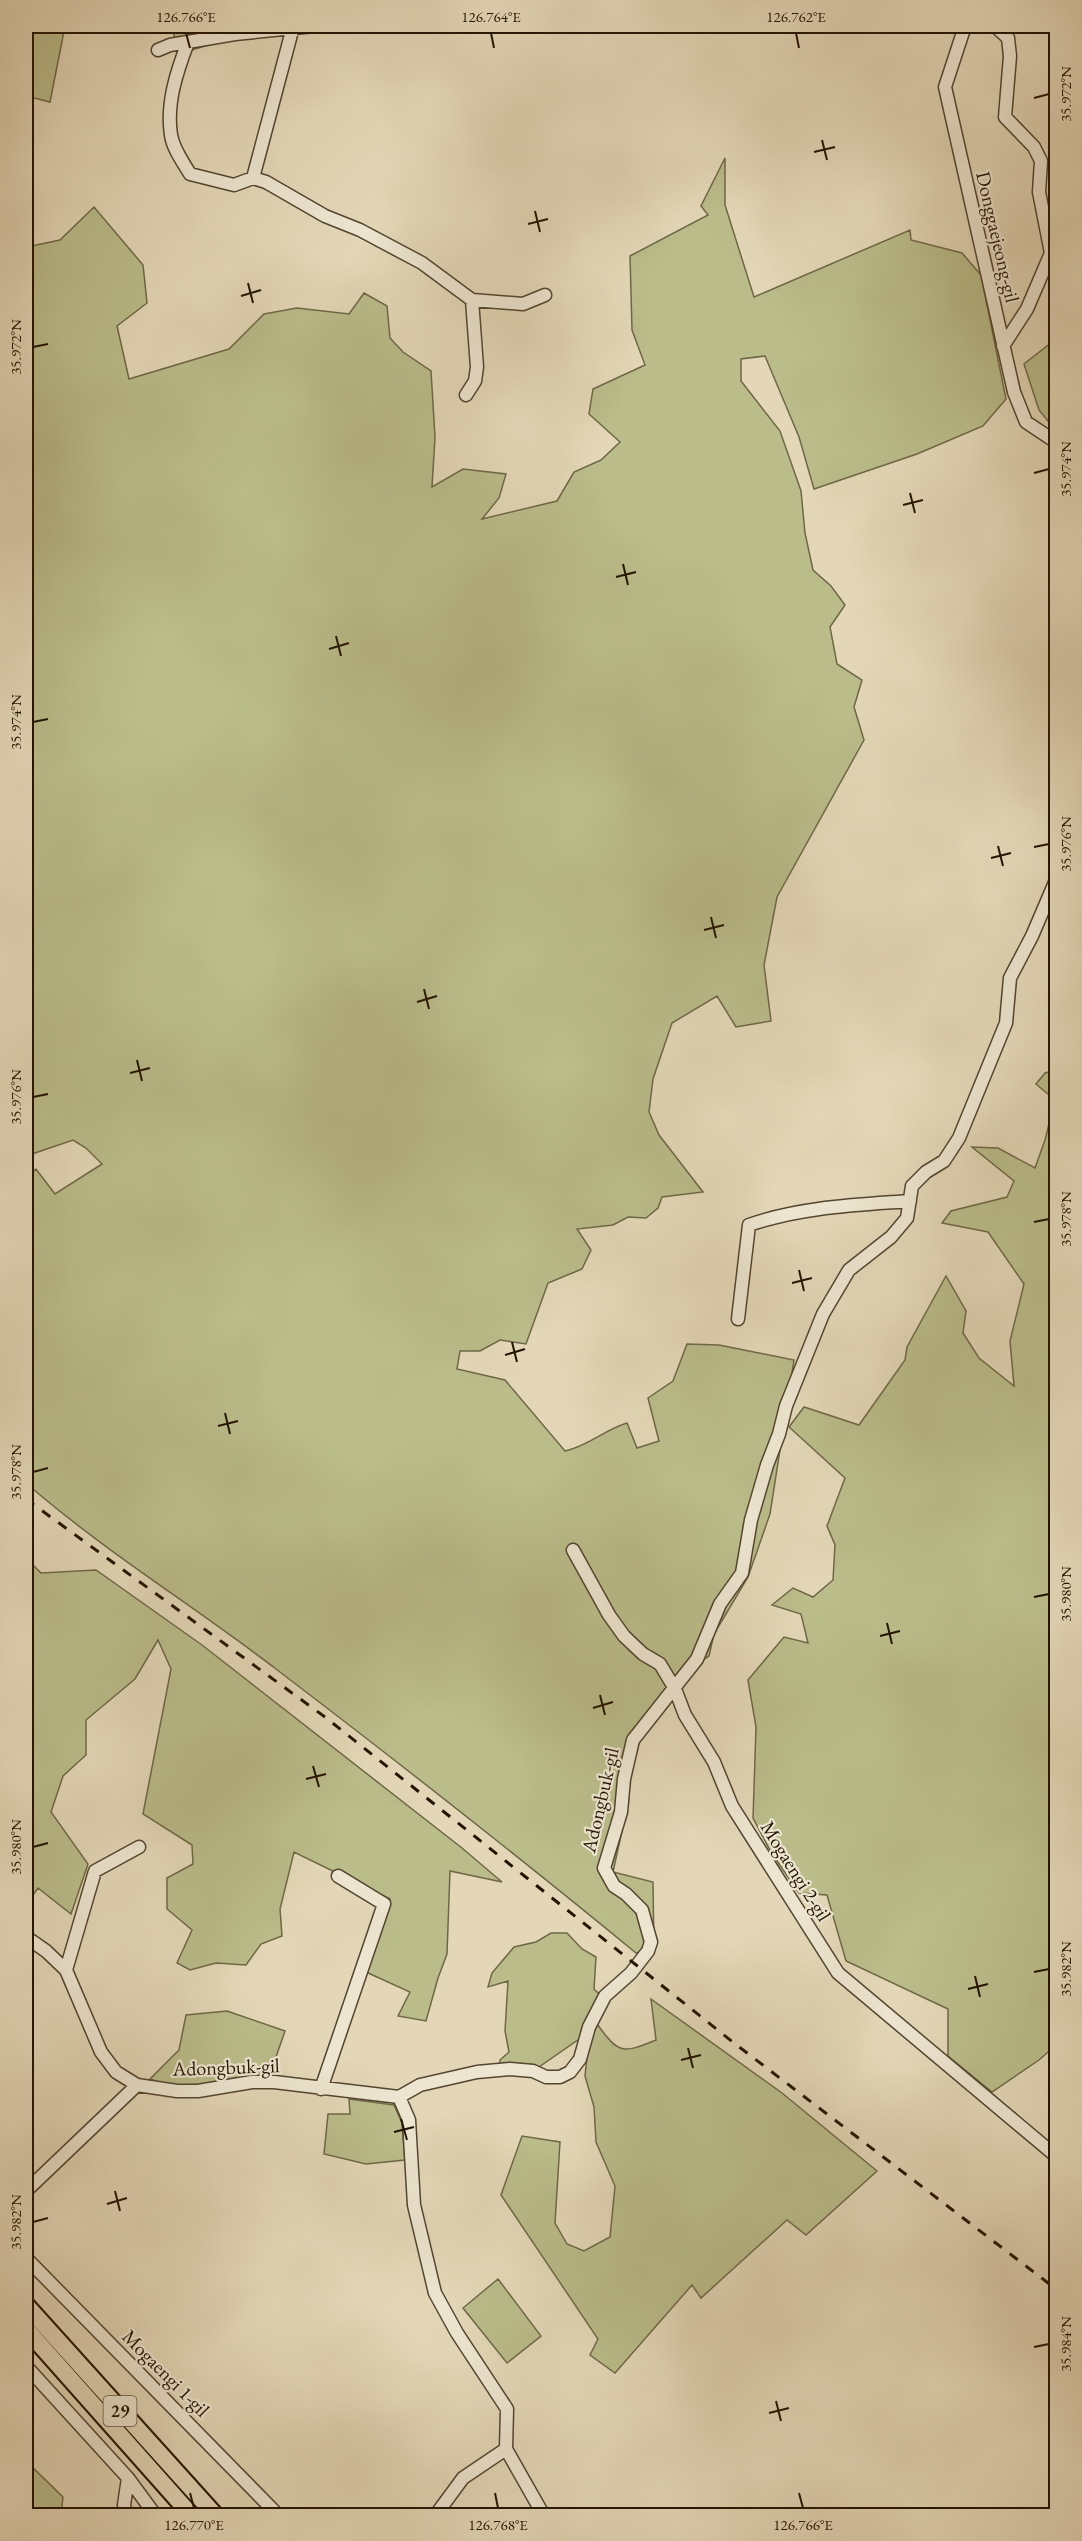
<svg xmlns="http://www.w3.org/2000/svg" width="1082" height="2541" viewBox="0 0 1082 2541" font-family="'EB Garamond',serif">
  <rect width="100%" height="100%" fill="#e3d7b7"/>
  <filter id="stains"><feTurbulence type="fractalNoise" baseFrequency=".00333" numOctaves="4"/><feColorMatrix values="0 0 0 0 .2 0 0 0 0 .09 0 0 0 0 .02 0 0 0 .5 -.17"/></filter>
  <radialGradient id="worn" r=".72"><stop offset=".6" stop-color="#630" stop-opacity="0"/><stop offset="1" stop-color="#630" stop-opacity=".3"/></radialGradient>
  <path fill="#babc8a" stroke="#6e6846" stroke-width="1.5" d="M26,26H65L50,102L26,96Z
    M172,26H228L229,39L178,54Z
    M725,158V205L754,297L910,230L911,240L962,253L981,275L1006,399L983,426L917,454L814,489L799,437L765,356L741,359V381L780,431L801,491L805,533L813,570L831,586L845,605L830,627L837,664L862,680L854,707L864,740L777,897L764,965L771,1021L736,1027L717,996L672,1023L653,1079L649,1112L659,1135L703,1192L662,1197L658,1208L646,1218L628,1217L613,1225L577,1229L591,1250L582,1269L548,1283L526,1344L500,1340L480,1351H460L457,1369L505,1380L565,1451C588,1446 604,1430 627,1423L637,1448L659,1441L648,1398L673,1381L687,1344L719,1345L794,1360L770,1514L748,1577L714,1634L709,1656L677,1677L622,1766L629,1799L613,1872L653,1882L654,1950L636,1953C518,1856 398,1762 276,1669C194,1606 104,1551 26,1483V1178L36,1169L55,1194L102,1164L86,1148L73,1140L29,1155L26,1151V247L60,240L94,207L143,265L147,303L117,326L129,379L229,349L264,314L297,308L349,314L364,293L387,306L390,338L403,352L431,371L435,437L432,487L463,469L506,474L499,498L482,519L557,501L574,472L601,460L620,442L589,414L593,389L645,365L632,330L630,256L708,215L701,206Z
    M1056,339V431L1039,410L1024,364Z
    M1056,1070V2045L1039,2060L992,2092L948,2056V2009L846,1961L827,1895L799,1893L772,1854L753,1818L756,1727L748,1680L784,1637L808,1643L801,1614L772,1605L793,1588L813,1597L833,1580L835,1545L827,1526L845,1478L789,1427L804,1407L859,1425L905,1360L907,1347L946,1276L966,1311L963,1333L979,1358L1014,1386L1010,1341L1024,1284L988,1232L942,1223L951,1211L1007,1197L1014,1181L972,1147L998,1148L1035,1168L1045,1140L1055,1100L1036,1084L1045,1073Z
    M26,1558L41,1573L96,1570L202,1645L462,1848L502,1882L450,1871L447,1954L438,1978L426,2021L398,2016L410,1992L366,1972L390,1899L294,1852L280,1909L282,1936L261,1944L246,1965L216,1963L190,1970L177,1963L192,1930L167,1909V1878L193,1864L192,1845L143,1814L171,1669L158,1640L135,1679L86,1720V1755L63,1776L51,1812L88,1864L71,1914L38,1888L26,1905Z
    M551,1933H567L582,1949L596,1957L594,1989L599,1994L582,2037L539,2067L500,2066V2060L509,2052L505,2031L508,1981L488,1987L492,1973L514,1947L536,1942Z
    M651,1999L782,2093L877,2171L806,2235L787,2220L701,2298L692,2285L615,2373L590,2355L598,2339L501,2195L522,2136L560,2142L555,2223L567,2244L584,2251L610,2237L615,2186L596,2142L594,2107L585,2076L588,2047L597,2024C619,2054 622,2054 656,2040Z
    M227,2011L285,2031L270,2074L220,2083L171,2086L150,2079L179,2050L186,2015Z
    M349,2099L394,2105L402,2123L405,2160L366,2164L324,2154L328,2114H350Z
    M498,2279L541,2336L507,2363L463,2308Z
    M26,2461L63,2497L61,2514L26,2515Z"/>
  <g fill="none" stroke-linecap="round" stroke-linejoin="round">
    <defs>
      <path id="minor" d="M965,26L945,87L1014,392L1026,422L1056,442
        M995,26L1008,38L1010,56L1005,117L1034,147L1041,161L1039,192L1051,253L1027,309L1003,346
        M188,42C177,71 166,103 171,135C173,149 183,162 190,174L234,185L253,178L266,182L325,216L360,230L422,263L472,300L523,304L545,295
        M158,50L170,45L235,34L314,26
        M253,178L293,27
        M466,395L475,381L477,367L472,300
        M738,1319L749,1225C800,1207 856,1205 910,1201
        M573,1550L609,1615L624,1636L643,1654L660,1664L675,1689L685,1715L714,1762L732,1806L838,1973L1056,2156
        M26,1937L46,1951L66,1970L101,2052L116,2072L137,2085L177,2091H198L252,2082H274L399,2097L420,2085L477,2072L510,2069L533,2071L546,2077H560L570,2072L580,2059L589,2027L605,1996L631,1973L648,1951L651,1942L642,1910L626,1894L614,1886L604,1868L621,1812L624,1779L633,1740L697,1659L720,1604L742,1573L751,1520L767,1465L779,1434L786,1406L823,1314L849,1270L891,1237L907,1218L912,1186L926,1172L944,1161L959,1138L1006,1023L1010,978L1032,936L1056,880
        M66,1970L95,1871L139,1847
        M321,2089L384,1904L338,1876
        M399,2097L409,2120L414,2205L435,2293L457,2333L507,2409L506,2449L544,2516
        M26,2191L137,2085
        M26,2258L279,2516
        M26,2366L128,2478L156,2516
        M126,2516L124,2505L128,2478
        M435,2516L463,2478L506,2449"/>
      <path id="highway" d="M26,2305L216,2516
        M26,2329L192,2516"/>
    </defs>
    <use href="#minor" stroke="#53452f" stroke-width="15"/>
    <use href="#highway" stroke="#231402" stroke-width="20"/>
    <use href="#minor" stroke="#ede5d0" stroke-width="12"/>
    <use href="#highway" stroke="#e3d7b7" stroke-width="16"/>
    <path stroke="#231402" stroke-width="3" stroke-dasharray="10 10" stroke-linecap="butt" d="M26,1499L325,1717L734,2043L1056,2289"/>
  </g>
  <path fill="none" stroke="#231402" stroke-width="2" d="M186,33L190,48M491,33L494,48M796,33L799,48M1034,98L1049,94M822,140L827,160M814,152L835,147M535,211L540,232M528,224L548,219M248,283L253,303M241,296L261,290M33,347L48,344M1034,473L1049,469M910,493L915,513M903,505L923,500M623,564L628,585M616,577L636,572M336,636L341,656M329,649L349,643M33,722L48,719M998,846L1003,866M1034,847L1049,844M991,858L1011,853M711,917L716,938M704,930L724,925M424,989L429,1009M417,1002L437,996M137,1060L142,1081M130,1073L150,1068M33,1097L48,1094M1034,1222L1049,1219M799,1270L804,1291M792,1283L812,1278M512,1342L517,1362M505,1355L525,1349M225,1413L230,1434M218,1426L238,1421M33,1472L48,1468M1034,1597L1049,1594M887,1623L892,1644M880,1636L900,1631M600,1695L605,1715M593,1708L613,1702M313,1766L319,1787M306,1779L326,1774M33,1847L48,1843M1034,1972L1049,1969M975,1976L980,1997M968,1989L988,1984M688,2048L693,2068M681,2060L701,2055M401,2119L407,2140M394,2132L414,2127M115,2191L120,2211M107,2204L127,2198M33,2222L48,2218M1034,2347L1049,2344M776,2401L781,2421M769,2413L789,2408M190,2493L194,2508M495,2493L498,2508M799,2493L803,2508"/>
  <g text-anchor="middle" stroke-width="4.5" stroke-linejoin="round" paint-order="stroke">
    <rect fill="#ede5d0" stroke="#605340" stroke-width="1.5" x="103.5" y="2396" width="33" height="30" rx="4.5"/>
    <g font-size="18" font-weight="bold" fill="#231402">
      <text x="120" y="2417">29</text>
    </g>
    <g font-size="20" fill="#231402" stroke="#ede5d0">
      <text transform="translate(998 237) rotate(77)" y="7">Donggaejeong-gil</text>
      <text transform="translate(600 1800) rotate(-77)" y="7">Adongbuk-gil</text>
      <text transform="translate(796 1871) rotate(58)" y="7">Mogaengi 2-gil</text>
      <text transform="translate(226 2067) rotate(-2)" y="7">Adongbuk-gil</text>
      <text transform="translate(166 2373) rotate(45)" y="7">Mogaengi 1-gil</text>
    </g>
  </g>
  <rect width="1082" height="2541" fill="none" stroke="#e3d7b7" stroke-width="66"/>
  <rect x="33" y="33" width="1016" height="2475" fill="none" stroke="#231402" stroke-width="2"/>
  <g font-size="15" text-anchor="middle" fill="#231402">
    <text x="186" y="22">126.766°E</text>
    <text x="491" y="22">126.764°E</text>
    <text x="796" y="22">126.762°E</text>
    <text transform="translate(1066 94) rotate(-90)" y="5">35.972°N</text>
    <text transform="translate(16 347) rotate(-90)" y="5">35.972°N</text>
    <text transform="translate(1066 469) rotate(-90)" y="5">35.974°N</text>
    <text transform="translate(16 722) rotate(-90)" y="5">35.974°N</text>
    <text transform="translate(1066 844) rotate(-90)" y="5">35.976°N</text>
    <text transform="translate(16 1097) rotate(-90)" y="5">35.976°N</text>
    <text transform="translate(1066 1219) rotate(-90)" y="5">35.978°N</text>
    <text transform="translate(16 1472) rotate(-90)" y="5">35.978°N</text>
    <text transform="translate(1066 1594) rotate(-90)" y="5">35.980°N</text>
    <text transform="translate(16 1847) rotate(-90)" y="5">35.980°N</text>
    <text transform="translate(1066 1969) rotate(-90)" y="5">35.982°N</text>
    <text transform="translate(16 2222) rotate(-90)" y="5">35.982°N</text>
    <text transform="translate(1066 2344) rotate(-90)" y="5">35.984°N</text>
    <text x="194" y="2530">126.770°E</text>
    <text x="498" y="2530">126.768°E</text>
    <text x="803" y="2530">126.766°E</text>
  </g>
  <rect width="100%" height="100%" filter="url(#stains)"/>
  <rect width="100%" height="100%" fill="url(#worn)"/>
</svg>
